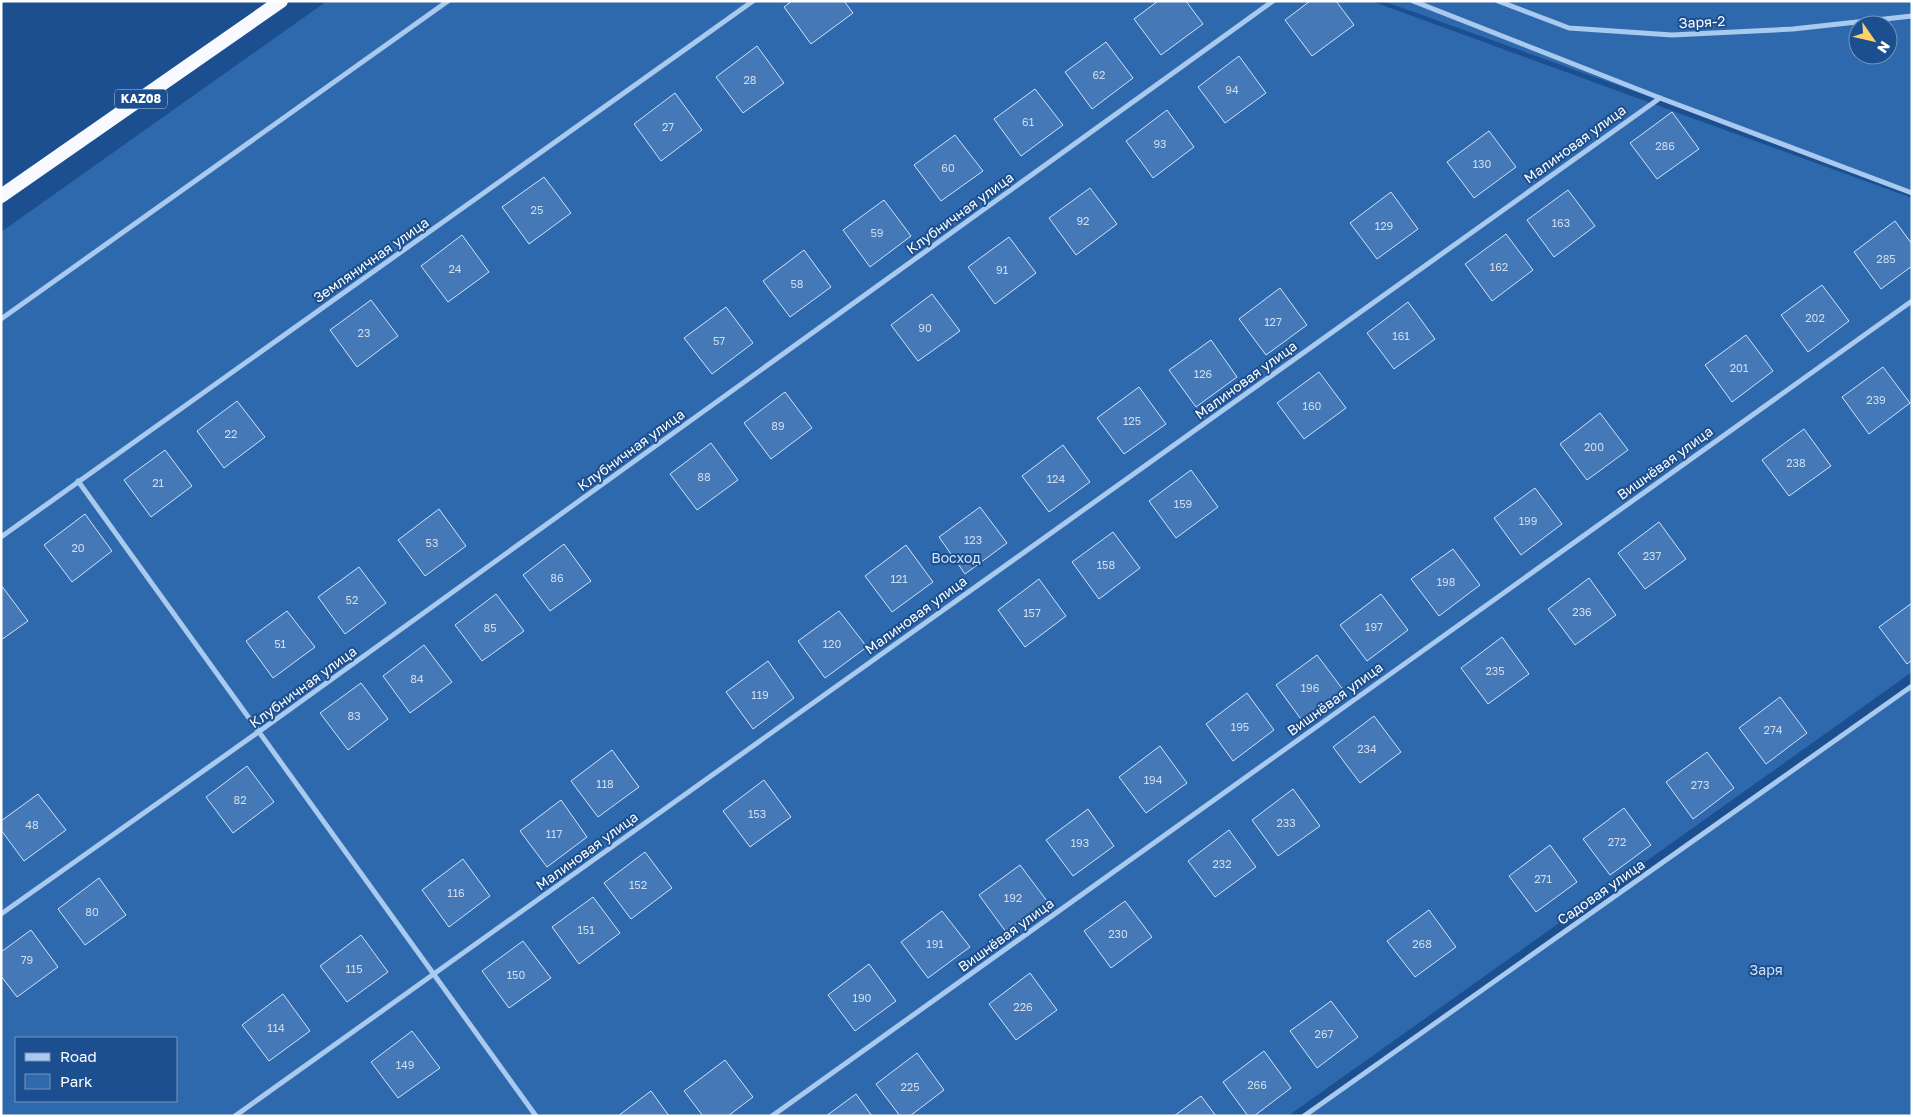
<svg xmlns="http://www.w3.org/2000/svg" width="1913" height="1117" viewBox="0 0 1913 1117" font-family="'Golos Text',sans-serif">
  <rect width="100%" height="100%" fill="#1b4f8f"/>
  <path fill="#2e69ad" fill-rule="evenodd" d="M327,1H1371L1912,198V672L1288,1116H1V232ZM16,1038H176V1101H16Z
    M1383,1H1912V191ZM1858,25H1888V55H1858Z
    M1912,689V1116H1305Z"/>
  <path fill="#4478b7" stroke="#cfe3fa" d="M792,1H844L853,13L811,44L784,7Z
    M1158,1H1186L1203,24L1161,55L1134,19Z
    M1310,1H1336L1354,25L1312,56L1285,20Z
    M1106,42L1133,78L1092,109L1065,72Z
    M757,46L784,83L743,113L716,77Z
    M1239,56L1266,93L1225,123L1198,87Z
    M1035,89L1063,125L1021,156L994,119Z
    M675,93L702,130L661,161L634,124Z
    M1167,110L1194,147L1153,178L1126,141Z
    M1672,112L1699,149L1657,179L1630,143Z
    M1489,131L1516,167L1474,198L1447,162Z
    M955,135L983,171L941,201L914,165Z
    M544,177L571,213L529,244L502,207Z
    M1090,188L1117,224L1076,255L1049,218Z
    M1568,190L1595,226L1554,257L1527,220Z
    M1391,192L1418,229L1377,259L1350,223Z
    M884,200L911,236L870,267L843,230Z
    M1895,221L1912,244V266L1881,289L1854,252Z
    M1506,234L1533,270L1492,301L1465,264Z
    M462,235L489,272L448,302L421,266Z
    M1009,237L1036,273L995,304L968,267Z
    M804,250L831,287L790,317L763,281Z
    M1822,285L1849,321L1808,352L1781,315Z
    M1280,288L1307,325L1266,355L1239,319Z
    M932,294L960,331L918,361L891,325Z
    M371,300L398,336L357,367L330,330Z
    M1408,302L1435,339L1394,369L1367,333Z
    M726,307L753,343L712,374L684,338Z
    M1746,335L1773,371L1732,402L1705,365Z
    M1211,340L1237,377L1196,407L1169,370Z
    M1883,367L1910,403L1869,434L1842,397Z
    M1319,372L1346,408L1304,439L1277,403Z
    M1139,387L1166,424L1124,454L1097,418Z
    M785,392L812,428L771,459L744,423Z
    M237,401L265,437L224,468L197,431Z
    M1600,413L1628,450L1587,480L1560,444Z
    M1804,429L1831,466L1789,496L1762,460Z
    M711,443L738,480L697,510L670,474Z
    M1063,445L1090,482L1049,512L1022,476Z
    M165,450L192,486L151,517L124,480Z
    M1191,470L1218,507L1176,538L1149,501Z
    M1535,488L1562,524L1521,555L1494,518Z
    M980,507L1007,543L965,574L939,537Z
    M439,509L466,546L425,576L398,540Z
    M85,514L112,551L72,582L44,545Z
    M1659,522L1686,559L1645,589L1618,553Z
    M1113,532L1140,568L1099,599L1072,562Z
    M564,544L591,581L550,611L523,575Z
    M906,545L933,582L892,612L865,576Z
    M1453,549L1480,585L1439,616L1411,579Z
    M359,567L386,603L345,634L318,597Z
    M1589,578L1616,615L1575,645L1548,609Z
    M1039,579L1066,616L1025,647L998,610Z
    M1,585L28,621L1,640Z
    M496,594L524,631L482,661L455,625Z
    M1381,594L1408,630L1367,661L1340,625Z
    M1912,603V660L1907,664L1879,627Z
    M287,611L315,647L273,678L246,641Z
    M839,611L867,647L825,678L798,641Z
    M1502,637L1529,674L1488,704L1461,668Z
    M424,645L452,682L410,713L383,676Z
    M1317,655L1344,691L1303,722L1276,685Z
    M768,661L794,698L753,729L726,692Z
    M361,683L388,719L348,750L320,713Z
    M1247,693L1274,730L1233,761L1206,724Z
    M1780,697L1807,733L1766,764L1739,728Z
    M1374,716L1401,752L1360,783L1333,747Z
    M1160,746L1187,783L1146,813L1119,777Z
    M612,750L639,787L598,817L571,781Z
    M1707,752L1734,788L1693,819L1666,782Z
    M247,766L274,802L233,833L206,797Z
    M764,780L791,817L750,847L723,811Z
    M1293,789L1320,826L1278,856L1252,820Z
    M38,794L66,830L24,861L1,830V821Z
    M561,800L587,837L547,867L520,831Z
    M1624,808L1651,845L1610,875L1583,839Z
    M1088,809L1114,846L1073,876L1046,840Z
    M1229,830L1256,867L1215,897L1188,861Z
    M1550,845L1577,882L1536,912L1509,876Z
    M645,852L672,888L631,919L604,883Z
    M463,859L490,896L449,927L422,890Z
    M1020,865L1047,901L1006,932L979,895Z
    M99,878L126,915L85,945L58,909Z
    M593,897L620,933L579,964L552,927Z
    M1125,901L1152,937L1111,968L1084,931Z
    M1429,910L1456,947L1415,977L1387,941Z
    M942,911L970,947L928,978L901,942Z
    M31,930L58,967L17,997L1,976V952Z
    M361,935L388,972L347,1002L320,966Z
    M523,941L551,978L509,1008L482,971Z
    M869,964L896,1001L855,1031L828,995Z
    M1030,973L1057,1010L1016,1040L989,1004Z
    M283,994L310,1031L269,1061L242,1025Z
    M1331,1001L1358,1037L1317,1068L1290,1031Z
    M412,1031L440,1068L398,1098L371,1062Z
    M1264,1051L1291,1088L1254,1116H1248L1223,1082Z
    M917,1053L944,1090L910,1116H900L876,1084Z
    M725,1060L753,1097L728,1116H703L684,1091Z
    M651,1091L669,1116H618Z
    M856,1094L872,1116H826Z
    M1201,1096L1216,1116H1174Z"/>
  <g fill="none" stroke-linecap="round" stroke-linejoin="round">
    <path stroke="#a9c9ee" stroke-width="5" d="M1413,1L1660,98L1912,193
      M1498,1L1569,28L1672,35L1793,29L1912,16
      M1,319L448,1
      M78,481L536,1116
      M1,537L753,1
      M1,914L264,728L1273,1
      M235,1116L1660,98
      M772,1116L1912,301
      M1304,1116L1912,686"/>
    <path stroke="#f8faff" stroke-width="14" d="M1,196L281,1"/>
  </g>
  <g text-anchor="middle" stroke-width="4" stroke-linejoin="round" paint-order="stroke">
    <g font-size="11" fill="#d0dded">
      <text x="1099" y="79">62</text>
      <text x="750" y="84">28</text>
      <text x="1232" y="94">94</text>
      <text x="1028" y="126">61</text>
      <text x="668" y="131">27</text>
      <text x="1160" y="148">93</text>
      <text x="1665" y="150">286</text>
      <text x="1482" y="168">130</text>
      <text x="948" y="172">60</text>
      <text x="537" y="214">25</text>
      <text x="1083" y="225">92</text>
      <text x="1561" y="227">163</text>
      <text x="1384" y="230">129</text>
      <text x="877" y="237">59</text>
      <text x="1886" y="263">285</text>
      <text x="1499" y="271">162</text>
      <text x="455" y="273">24</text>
      <text x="1002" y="274">91</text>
      <text x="797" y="288">58</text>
      <text x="1815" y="322">202</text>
      <text x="1273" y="326">127</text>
      <text x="925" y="332">90</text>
      <text x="364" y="337">23</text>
      <text x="1401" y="340">161</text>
      <text x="719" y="345">57</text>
      <text x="1739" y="372">201</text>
      <text x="1203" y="378">126</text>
      <text x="1876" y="404">239</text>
      <text x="1312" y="410">160</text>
      <text x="1132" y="425">125</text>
      <text x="778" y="430">89</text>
      <text x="231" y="438">22</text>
      <text x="1594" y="451">200</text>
      <text x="1796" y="467">238</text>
      <text x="704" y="481">88</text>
      <text x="1056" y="483">124</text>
      <text x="158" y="487">21</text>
      <text x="1183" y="508">159</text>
      <text x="1528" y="525">199</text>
      <text x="973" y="544">123</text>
      <text x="432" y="547">53</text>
      <text x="78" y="552">20</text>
      <text x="1652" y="560">237</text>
      <text x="1106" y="569">158</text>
      <text x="557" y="582">86</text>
      <text x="899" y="583">121</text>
      <text x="1446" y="586">198</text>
      <text x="352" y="604">52</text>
      <text x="1582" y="616">236</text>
      <text x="1032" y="617">157</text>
      <text x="1374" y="631">197</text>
      <text x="490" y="632">85</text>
      <text x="280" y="648">51</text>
      <text x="832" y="648">120</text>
      <text x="1495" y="675">235</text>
      <text x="417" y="683">84</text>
      <text x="1310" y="692">196</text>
      <text x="760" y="699">119</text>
      <text x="354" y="720">83</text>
      <text x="1240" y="731">195</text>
      <text x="1773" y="734">274</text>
      <text x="1367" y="753">234</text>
      <text x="1153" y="784">194</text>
      <text x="605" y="788">118</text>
      <text x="1700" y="789">273</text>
      <text x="240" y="804">82</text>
      <text x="757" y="818">153</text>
      <text x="1286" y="827">233</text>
      <text x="32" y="829">48</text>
      <text x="554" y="838">117</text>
      <text x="1617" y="846">272</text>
      <text x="1080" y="847">193</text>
      <text x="1222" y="868">232</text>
      <text x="1543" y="883">271</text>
      <text x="638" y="889">152</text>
      <text x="456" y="897">116</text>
      <text x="1013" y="902">192</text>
      <text x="92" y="916">80</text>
      <text x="586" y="934">151</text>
      <text x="1118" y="938">230</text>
      <text x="935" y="948">191</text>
      <text x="1422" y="948">268</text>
      <text x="27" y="964">79</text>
      <text x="354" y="973">115</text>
      <text x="516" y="979">150</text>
      <text x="862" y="1002">190</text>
      <text x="1023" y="1011">226</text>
      <text x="276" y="1032">114</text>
      <text x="1324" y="1038">267</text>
      <text x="405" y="1069">149</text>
      <text x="1257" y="1089">266</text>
      <text x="910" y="1091">225</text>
    </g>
    <rect fill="#1b4f8f" stroke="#bbcadd" stroke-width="1" x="115" y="89.5" width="52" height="19" rx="4"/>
    <g font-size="12" font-weight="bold" fill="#fff">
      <text x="141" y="103">KAZ08</text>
    </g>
    <g font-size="14" fill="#fff" stroke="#1b4f8f">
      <text transform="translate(1702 22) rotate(-3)" y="5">Заря-2</text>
      <text transform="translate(1575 144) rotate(-36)" y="5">Малиновая улица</text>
      <text transform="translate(960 213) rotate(-36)" y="5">Клубничная улица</text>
      <text transform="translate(371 260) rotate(-35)" y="5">Земляничная улица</text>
      <text transform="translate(1246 380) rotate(-36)" y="5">Малиновая улица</text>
      <text transform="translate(631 450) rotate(-36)" y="5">Клубничная улица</text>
      <text transform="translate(1665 463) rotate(-36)" y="5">Вишнёвая улица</text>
      <text transform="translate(916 615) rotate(-36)" y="5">Малиновая улица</text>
      <text transform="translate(303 687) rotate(-36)" y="5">Клубничная улица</text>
      <text transform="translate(1335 699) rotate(-36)" y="5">Вишнёвая улица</text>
      <text transform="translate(587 851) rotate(-36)" y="5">Малиновая улица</text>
      <text transform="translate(1601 892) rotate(-35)" y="5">Садовая улица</text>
      <text transform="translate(1006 935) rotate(-36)" y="5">Вишнёвая улица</text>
    </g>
    <g font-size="14" fill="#cfe3fa" stroke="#1b4f8f">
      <text x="956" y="563">Восход</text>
      <text x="1766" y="975">Заря</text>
    </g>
  </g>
  <rect width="1913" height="1117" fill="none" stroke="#ffffff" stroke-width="5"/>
  <rect x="15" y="1037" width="162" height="65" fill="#1b4f8f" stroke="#7695bc"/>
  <rect x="25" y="1053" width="25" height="8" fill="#a9c9ee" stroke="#7695bc"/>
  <text x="60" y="1062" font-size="15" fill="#ffffff">Road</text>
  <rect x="25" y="1074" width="25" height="15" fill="#2e69ad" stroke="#7695bc"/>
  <text x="60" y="1087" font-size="15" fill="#ffffff">Park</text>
  <g transform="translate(1873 40) rotate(124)"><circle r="24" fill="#1b4f8f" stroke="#7695bc"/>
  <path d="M0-4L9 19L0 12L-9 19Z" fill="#ffd166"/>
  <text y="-8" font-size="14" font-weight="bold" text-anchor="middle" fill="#ffffff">N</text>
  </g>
</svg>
